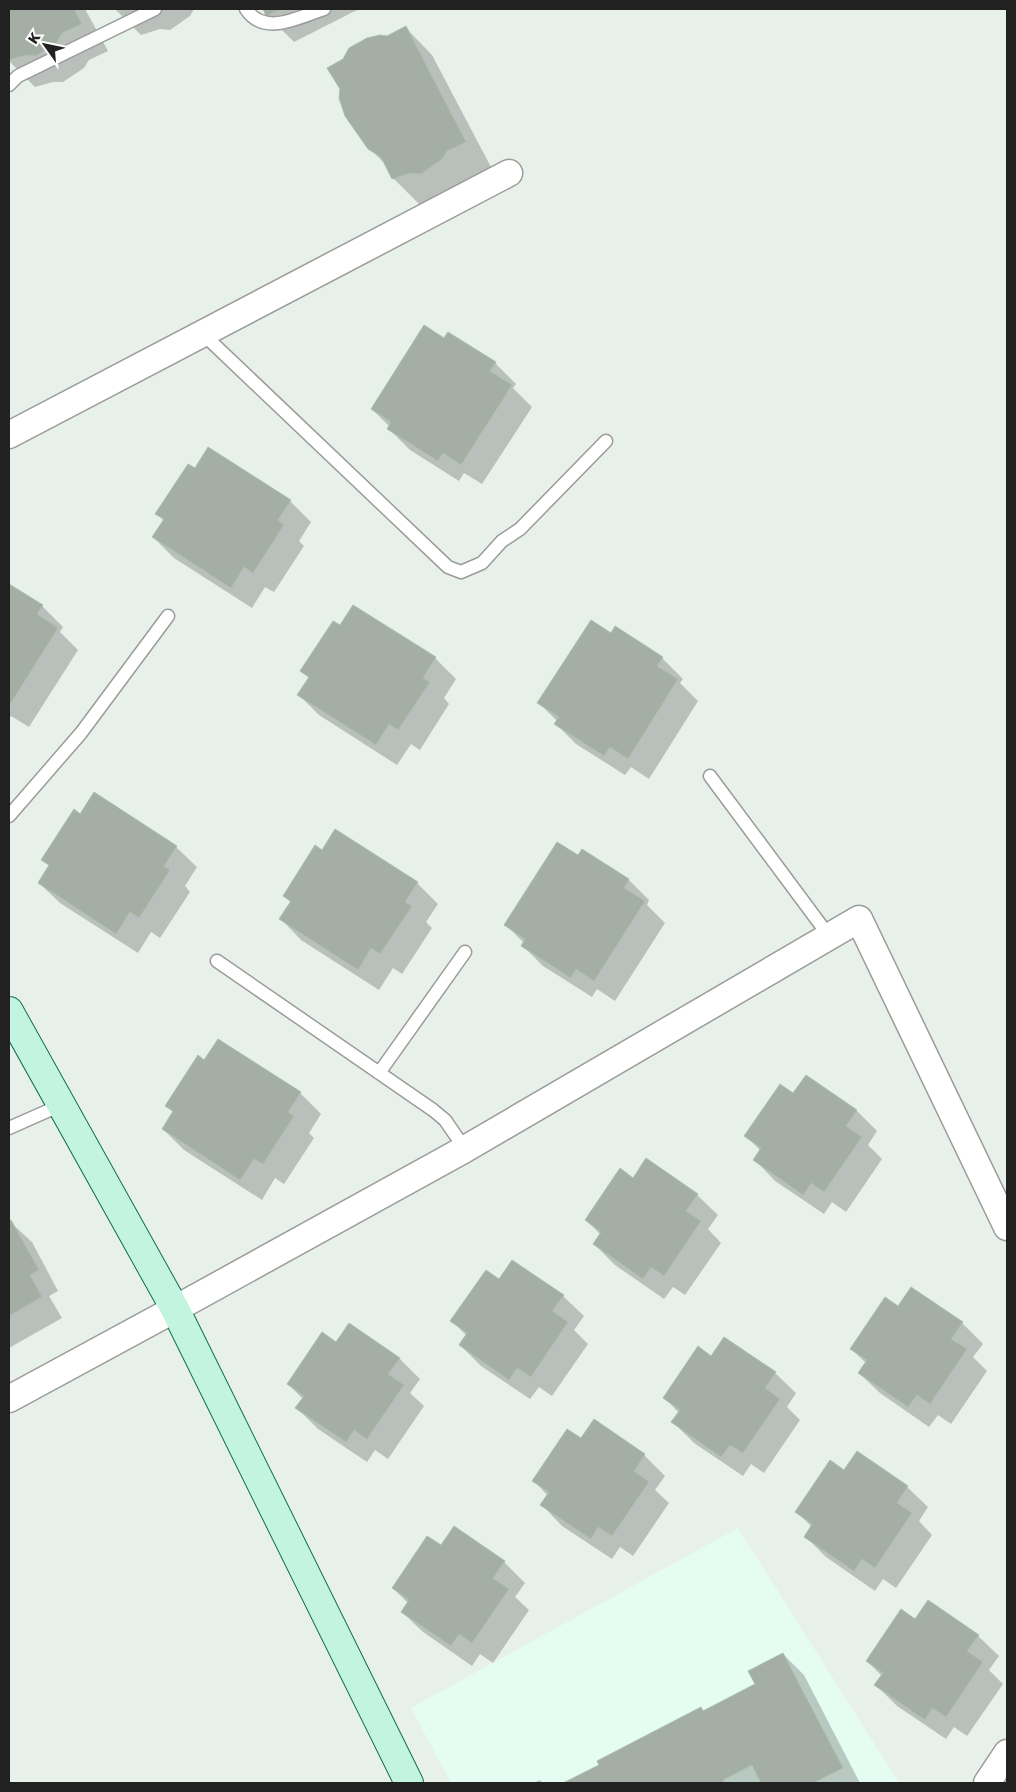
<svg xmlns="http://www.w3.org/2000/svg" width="1016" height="1792" viewBox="0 0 1016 1792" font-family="'Golos Text',sans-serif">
  <rect width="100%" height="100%" fill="#e8f0ea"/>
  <path fill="#e5fcf2" d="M738,1528L899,1783H451L411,1708Z"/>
  <path fill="#0003" d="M9,9H85L108,51L89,60L84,68L63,82H53L35,87L9,61Z
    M115,9H194L190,16L170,30L160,29L141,35Z
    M264,9H359L294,42L267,15Z
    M406,28L432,55L492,169L438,199L420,205L393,178L387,166L369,148L387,37Z
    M448,334L495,363L516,384L513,388L532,407L482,484L464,473L459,481L410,450L389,429L390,427L372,409L444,340Z
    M195,470L290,501L311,522L299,541L304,546L274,592L265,587L252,608L174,558L153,537L164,521L157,514Z
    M9,585L42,606L63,627L60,632L78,650L29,727L11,716L9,719Z
    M354,606L435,658L456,679L444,698L449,704L420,750L411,744L397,765L319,715L299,695L309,678L302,671L340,627Z
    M611,634L662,658L683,679L680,683L698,701L649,779L631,767L625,775L576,744L556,724L557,721L539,703Z
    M81,815L176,847L197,867L185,886L190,892L160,938L151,932L138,953L60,903L39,883L50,866L43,859Z
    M322,851L417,883L438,904L426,922L432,928L402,974L393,968L379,990L301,940L281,919L291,903L284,896Z
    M578,856L629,880L649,900L647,905L665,923L615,1001L597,989L592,997L543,966L522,945L524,943L506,925Z
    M205,1062L300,1093L321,1114L309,1133L314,1138L284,1184L275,1178L262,1200L184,1150L163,1129L174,1113L166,1105Z
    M857,1111L877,1131L868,1145L882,1159L846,1212L832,1202L824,1214L775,1181L755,1160L761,1151L746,1136Z
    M634,1179L697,1195L718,1215L708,1229L721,1243L685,1295L673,1287L664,1299L615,1265L594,1244L601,1235L586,1220Z
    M9,1221L32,1242L58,1291L49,1296L62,1318L9,1348Z
    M499,1280L563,1296L584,1316L574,1330L588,1344L552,1396L539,1387L530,1399L481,1366L460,1345L467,1336L452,1321Z
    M962,1323L983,1344L973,1357L987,1371L951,1424L938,1415L929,1427L880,1393L859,1373L866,1363L851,1349Z
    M336,1343L399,1358L420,1379L410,1393L424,1406L388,1459L375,1450L367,1462L318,1429L297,1408L303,1399L288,1384Z
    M712,1357L775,1373L796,1393L787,1407L800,1420L764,1473L751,1464L743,1476L694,1443L673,1422L679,1413L665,1398Z
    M581,1440L644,1455L665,1476L655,1490L669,1503L633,1556L620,1547L612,1559L562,1526L542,1505L548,1496L534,1481Z
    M844,1472L907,1487L928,1507L919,1521L932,1535L896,1588L883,1579L875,1591L826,1557L805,1536L812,1527L797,1512Z
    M441,1547L504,1562L525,1583L515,1597L529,1610L493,1663L480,1654L472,1666L423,1632L402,1612L408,1603L393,1588Z
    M915,1620L978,1636L999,1656L989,1670L1003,1684L967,1736L954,1727L946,1739L897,1706L876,1685L882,1676L867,1661Z
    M783,1654L804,1675L860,1783H566L756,1685Z
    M540,1780L543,1783H533Z"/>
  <path fill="#a4aea4" stroke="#acc0ac" d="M9,9H74L82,24L62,33L57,42L36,56L26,55L9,60Z
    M263,9H281L266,16Z
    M406,26L466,142L447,151L442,159L421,174L410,173L392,179L381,157L368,149L345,116L339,98L340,89L327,68L343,59L349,48L367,38L380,35L387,36Z
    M424,325L444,338L448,332L496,362L490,371L512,385L461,465L443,453L438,461L387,429L391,422L371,409Z
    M208,447L291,500L278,520L284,525L253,573L244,567L231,588L152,537L164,519L155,514L188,464L195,468Z
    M9,584L43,605L37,614L58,628L9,706Z
    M353,605L436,657L423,678L430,682L398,730L389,724L376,745L297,695L309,677L300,671L333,621L340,625Z
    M591,620L611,633L615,626L663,657L657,666L678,679L628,759L610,747L604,756L554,724L559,717L537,703Z
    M94,792L177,846L164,866L170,870L139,918L130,912L116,934L38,883L49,865L41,860L74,809L80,814Z
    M335,829L418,882L405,902L412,906L380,954L371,948L358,970L279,919L291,901L283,896L315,845L322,850Z
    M557,842L578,855L582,849L629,879L624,888L645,901L594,981L576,969L571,978L521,946L525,939L504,925Z
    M218,1039L301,1092L288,1112L294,1116L263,1164L254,1159L240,1180L162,1129L173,1111L165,1106L198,1055L204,1060Z
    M806,1075L857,1110L846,1126L862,1137L824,1192L811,1183L803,1195L753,1160L761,1148L744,1136L780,1084L793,1093Z
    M646,1158L698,1194L686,1211L701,1221L664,1276L651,1267L643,1279L593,1244L601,1232L585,1220L620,1168L633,1178Z
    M11,1220L39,1270L30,1275L42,1297L9,1316V1221Z
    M512,1260L564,1295L552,1311L568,1322L531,1377L517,1368L509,1380L459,1345L467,1333L450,1321L486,1270L499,1279Z
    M911,1287L963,1322L951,1339L967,1349L930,1404L917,1395L908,1407L858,1373L867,1360L850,1349L885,1297L898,1306Z
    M349,1323L400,1358L388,1374L404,1385L367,1439L354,1430L346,1442L295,1408L304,1396L287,1384L322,1332L336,1342Z
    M724,1337L776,1372L765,1388L780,1399L743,1453L730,1445L721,1457L671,1422L680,1410L663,1398L698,1346L711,1356Z
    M594,1419L645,1454L634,1471L649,1482L612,1536L598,1527L591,1539L540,1505L549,1492L532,1481L567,1429L581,1438Z
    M857,1451L908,1486L897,1503L912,1513L875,1568L862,1559L854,1571L804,1537L812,1524L795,1512L830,1460L844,1470Z
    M454,1526L505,1561L493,1578L509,1589L472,1643L459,1634L451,1646L401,1612L409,1600L392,1588L427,1536L441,1545Z
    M928,1600L979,1635L967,1651L983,1662L946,1717L932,1708L925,1720L874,1685L883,1673L866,1661L901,1609L915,1619Z
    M783,1653L843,1768L813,1783H761L752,1765L723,1780L725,1783H563L599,1765L597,1761L701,1707L703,1711L755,1684L748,1671Z"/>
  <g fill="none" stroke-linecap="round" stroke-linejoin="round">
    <defs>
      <path id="lane" d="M246,9C264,37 299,17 324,9
        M9,85L18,76L155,9
        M202,333L448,567L461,572L482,563L502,541L520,529L606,441
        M710,776L829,936
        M9,816L81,733L168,616
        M217,961L433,1110L445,1120L465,1149
        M379,1073L465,952
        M9,1128L61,1105"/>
      <path id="street" d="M9,435L509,173
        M9,1399L175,1309L465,1149L859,919L1007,1227
        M987,1783L1007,1753"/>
      <path id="secondary" d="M9,1011L175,1309L409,1783"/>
    </defs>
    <use href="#lane" stroke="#9b9b9b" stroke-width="15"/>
    <use href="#street" stroke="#9b9b9b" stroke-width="29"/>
    <use href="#secondary" stroke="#106f4e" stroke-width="30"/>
    <use href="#lane" stroke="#fff" stroke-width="12"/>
    <use href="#street" stroke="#fff" stroke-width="26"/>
    <use href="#secondary" stroke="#c3f4e0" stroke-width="28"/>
  </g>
  <rect width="1016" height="1792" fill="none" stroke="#212121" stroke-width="20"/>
  <g transform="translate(45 45) rotate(303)" stroke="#ffffff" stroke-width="4" paint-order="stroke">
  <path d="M0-4L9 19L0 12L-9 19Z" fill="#212121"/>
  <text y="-8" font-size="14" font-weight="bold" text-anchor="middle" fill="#212121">K</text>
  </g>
</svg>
